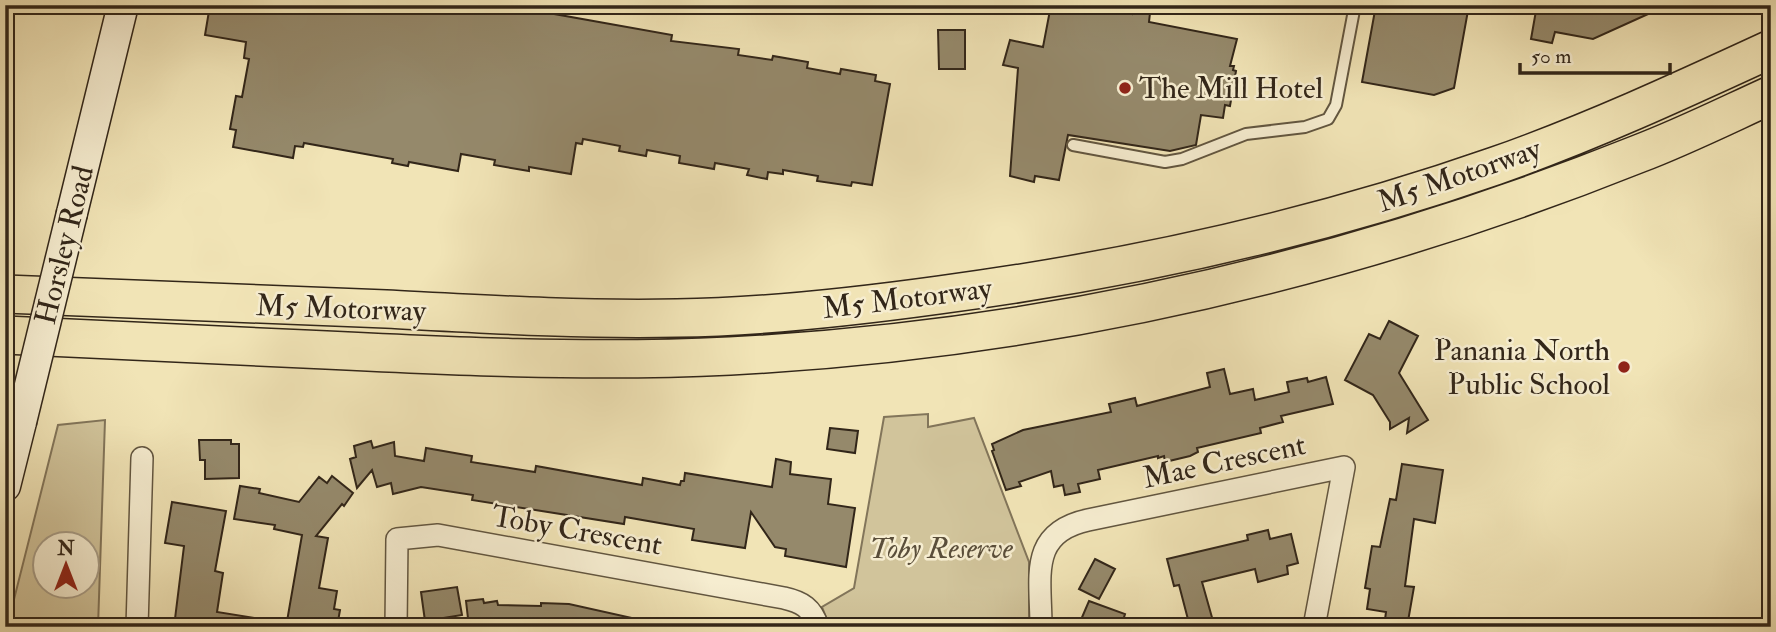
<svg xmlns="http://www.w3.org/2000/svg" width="1776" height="632" viewBox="0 0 1776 632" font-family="'IM FELL Double Pica',serif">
  <rect width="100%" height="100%" fill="#f1e4b6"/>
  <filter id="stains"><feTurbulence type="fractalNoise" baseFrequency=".00286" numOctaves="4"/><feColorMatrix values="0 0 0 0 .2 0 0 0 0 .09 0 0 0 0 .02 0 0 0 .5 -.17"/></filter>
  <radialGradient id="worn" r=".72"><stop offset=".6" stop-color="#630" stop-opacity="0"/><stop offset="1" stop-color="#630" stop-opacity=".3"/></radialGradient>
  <path fill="#d1c49b" stroke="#82755a" stroke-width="2" fill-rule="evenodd" d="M928,414V427L974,418L1029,562V627H830L822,607L854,588L884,417Z
    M105,420L98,627H7L58,425ZM46,544H88V586H46Z"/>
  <path fill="#95896b" stroke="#322619" stroke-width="2" d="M210,5H480L525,13L526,9L672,35L671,41L739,49L738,55L772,60L773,56L808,62L807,68L840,74L841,69L876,75L875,81L890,84L872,185L852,182L851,186L817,181L818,176L783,170V174L768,172L767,179L747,175L749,169L715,163L714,169L679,163L680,156L647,150L646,156L619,151L620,146L583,139L582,144L576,143L571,174L529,167V171L494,165L495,160L461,154L458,171L409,162L408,166L392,163L393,159L304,143L303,147L295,146L293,158L233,147L236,130L230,129L236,96L242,97L249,59L244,58L246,42L205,35Z
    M1051,5H1090L1132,14V11L1150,13L1149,22L1237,39L1230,66H1234L1233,70L1236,71L1230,106L1225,105L1223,118L1201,115L1196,145L1170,151L1068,135L1059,180L1035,176L1034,182L1010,176L1018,68L1003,65L1010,40L1043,47Z
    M1376,5H1469L1454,88L1434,95L1362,82Z
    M1537,5H1668L1593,39L1555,32L1552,43L1531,39Z
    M938,30H965V69H939Z
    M1389,321L1418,336L1399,373L1428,420L1407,433L1409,418L1390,429V422L1373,395L1345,380L1369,334L1380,339Z
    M1224,369L1230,394L1253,389L1255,400L1289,392L1287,382L1307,378L1308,382L1326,377L1333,404L1281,416L1283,422L1260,428L1261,433L1197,448L1198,452L1190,456L1165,462L1164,456L1158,458V456L1098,470L1100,479L1078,484L1080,492L1065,495L1063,485L1054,487L1051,471L1019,482L1021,486L1006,490L992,451L994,450L992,444L1023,430L1111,412L1109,404L1135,398L1137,406L1210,387L1207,373Z
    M830,428L858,431L855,453L827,449Z
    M199,440H231V444H239V478L205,479V460H200Z
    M371,441L373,448L394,442L395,456L424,461L426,448L472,456L471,462L535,472L536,466L642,485L643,478L680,485L681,481H684L685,473L772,487L776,459L791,462L790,474L831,479L828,504L855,508L846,567L785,556L786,549L775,547L751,512L745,548L692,540L694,529L625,517L624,524L472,500L473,495L421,487L393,494L391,483L377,487L372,470L357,488L350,459L356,457L354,446Z
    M1402,464L1443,470L1435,523L1414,519L1405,586L1414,587L1407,627H1384L1386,612L1367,609L1370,589L1365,588L1372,546L1380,547L1390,499L1396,500Z
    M332,476L353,493L344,506L342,504L316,536L328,538L319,588L337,591L334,609L340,610L337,627H286L302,535L274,529L275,525L234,519L240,486L260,489L259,493L299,502L319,477L327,483Z
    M172,502L226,511L215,571L223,573L217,612L255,618V627H174L184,546L165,543Z
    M1268,530L1270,539L1291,534L1298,563L1287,566L1288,574L1258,582L1255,569L1202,582L1213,621L1190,627L1179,585L1174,586L1167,559L1248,540L1247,535Z
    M1095,559L1115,569L1099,599L1079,589Z
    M457,587L462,615L425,621L421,592Z
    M483,599L484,603L497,601L498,605L541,606V603L569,604L641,620V627H469L466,601Z
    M1089,601L1125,614L1121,627H1092L1080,622Z"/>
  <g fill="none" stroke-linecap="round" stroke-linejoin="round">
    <defs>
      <path id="lane" d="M1073,145L1165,162L1182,159L1246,134L1305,127L1328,119L1336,105L1355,5"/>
      <path id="street" d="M137,627L142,458
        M396,627L397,539L438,535L784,598C802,602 812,608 818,627
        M1041,627C1041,577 1028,533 1088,520L1344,467L1314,627"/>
      <path id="secondary" d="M72,213L123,5
        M5,486L21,422"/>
      <path id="highway" d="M5,294C132,299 259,304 386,309C483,314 580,320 677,318C764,317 852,307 939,295C1128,270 1315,229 1495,166C1589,133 1680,91 1771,49
        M5,335C105,340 205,344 304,349C446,356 588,363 730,356C1042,340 1348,270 1638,154C1683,137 1727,115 1771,95"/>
    </defs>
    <use href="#lane" stroke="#625640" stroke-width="14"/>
    <use href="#street" stroke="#625640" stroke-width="24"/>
    <use href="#secondary" stroke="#322619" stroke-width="33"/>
    <use href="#highway" stroke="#322619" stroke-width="40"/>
    <use href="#lane" stroke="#f6edd0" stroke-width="10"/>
    <use href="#street" stroke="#f6edd0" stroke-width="21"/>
    <use href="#secondary" stroke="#f6edd0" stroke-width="30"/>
    <use href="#highway" stroke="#f1e4b6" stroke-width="37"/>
    <defs>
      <path id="secondary-bridge" d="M21,422L72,213"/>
    </defs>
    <use href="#secondary-bridge" stroke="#322619" stroke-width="33" stroke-linecap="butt"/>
    <use href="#secondary-bridge" stroke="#f6edd0" stroke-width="30"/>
  </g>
  <g fill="#8f2418" stroke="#f6edd0" stroke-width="2.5">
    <circle cx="1125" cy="88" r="7"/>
    <circle cx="1624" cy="367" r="7"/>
  </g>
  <g text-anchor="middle" stroke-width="5" stroke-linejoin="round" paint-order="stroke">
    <g font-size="30" fill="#322619" stroke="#f6edd0" text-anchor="start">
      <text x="1139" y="98">The Mill Hotel</text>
      <text x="1610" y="360" text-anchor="end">Panania North<tspan x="1610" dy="34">Public School</tspan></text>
    </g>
    <g font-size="30" fill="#322619" stroke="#f6edd0">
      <text transform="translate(1459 175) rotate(-19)" y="10">M5 Motorway</text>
      <text transform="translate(64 245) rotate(-76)" y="10">Horsley Road</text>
      <text transform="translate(907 298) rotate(-7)" y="10">M5 Motorway</text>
      <text transform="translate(341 308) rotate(2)" y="10">M5 Motorway</text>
      <text transform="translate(1224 461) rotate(-12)" y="10">Mae Crescent</text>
      <text transform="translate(577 530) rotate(10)" y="10">Toby Crescent</text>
    </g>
    <g font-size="30" font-style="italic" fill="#5a4e3a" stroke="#f6edd0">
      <text x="941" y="558">Toby Reserve</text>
    </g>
  </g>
  <rect width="1776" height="632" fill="none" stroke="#f1e4b6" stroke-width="28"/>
  <rect x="7" y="7" width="1762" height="618" fill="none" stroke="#322619" stroke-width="3.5"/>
  <rect x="14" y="14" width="1748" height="604" fill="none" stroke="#322619" stroke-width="2"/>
  <g transform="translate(66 565)"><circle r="33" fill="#f6edd0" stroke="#a89d87" stroke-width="2"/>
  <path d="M0-5L12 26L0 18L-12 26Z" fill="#8f2418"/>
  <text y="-10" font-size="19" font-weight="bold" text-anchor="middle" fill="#322619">N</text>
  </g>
  <path d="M1520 63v10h150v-10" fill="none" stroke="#322619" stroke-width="3.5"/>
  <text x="1531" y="63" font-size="21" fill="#322619" stroke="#f6edd0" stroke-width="5" paint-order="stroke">50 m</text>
  <rect width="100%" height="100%" filter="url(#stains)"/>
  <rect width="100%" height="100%" fill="url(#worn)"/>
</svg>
